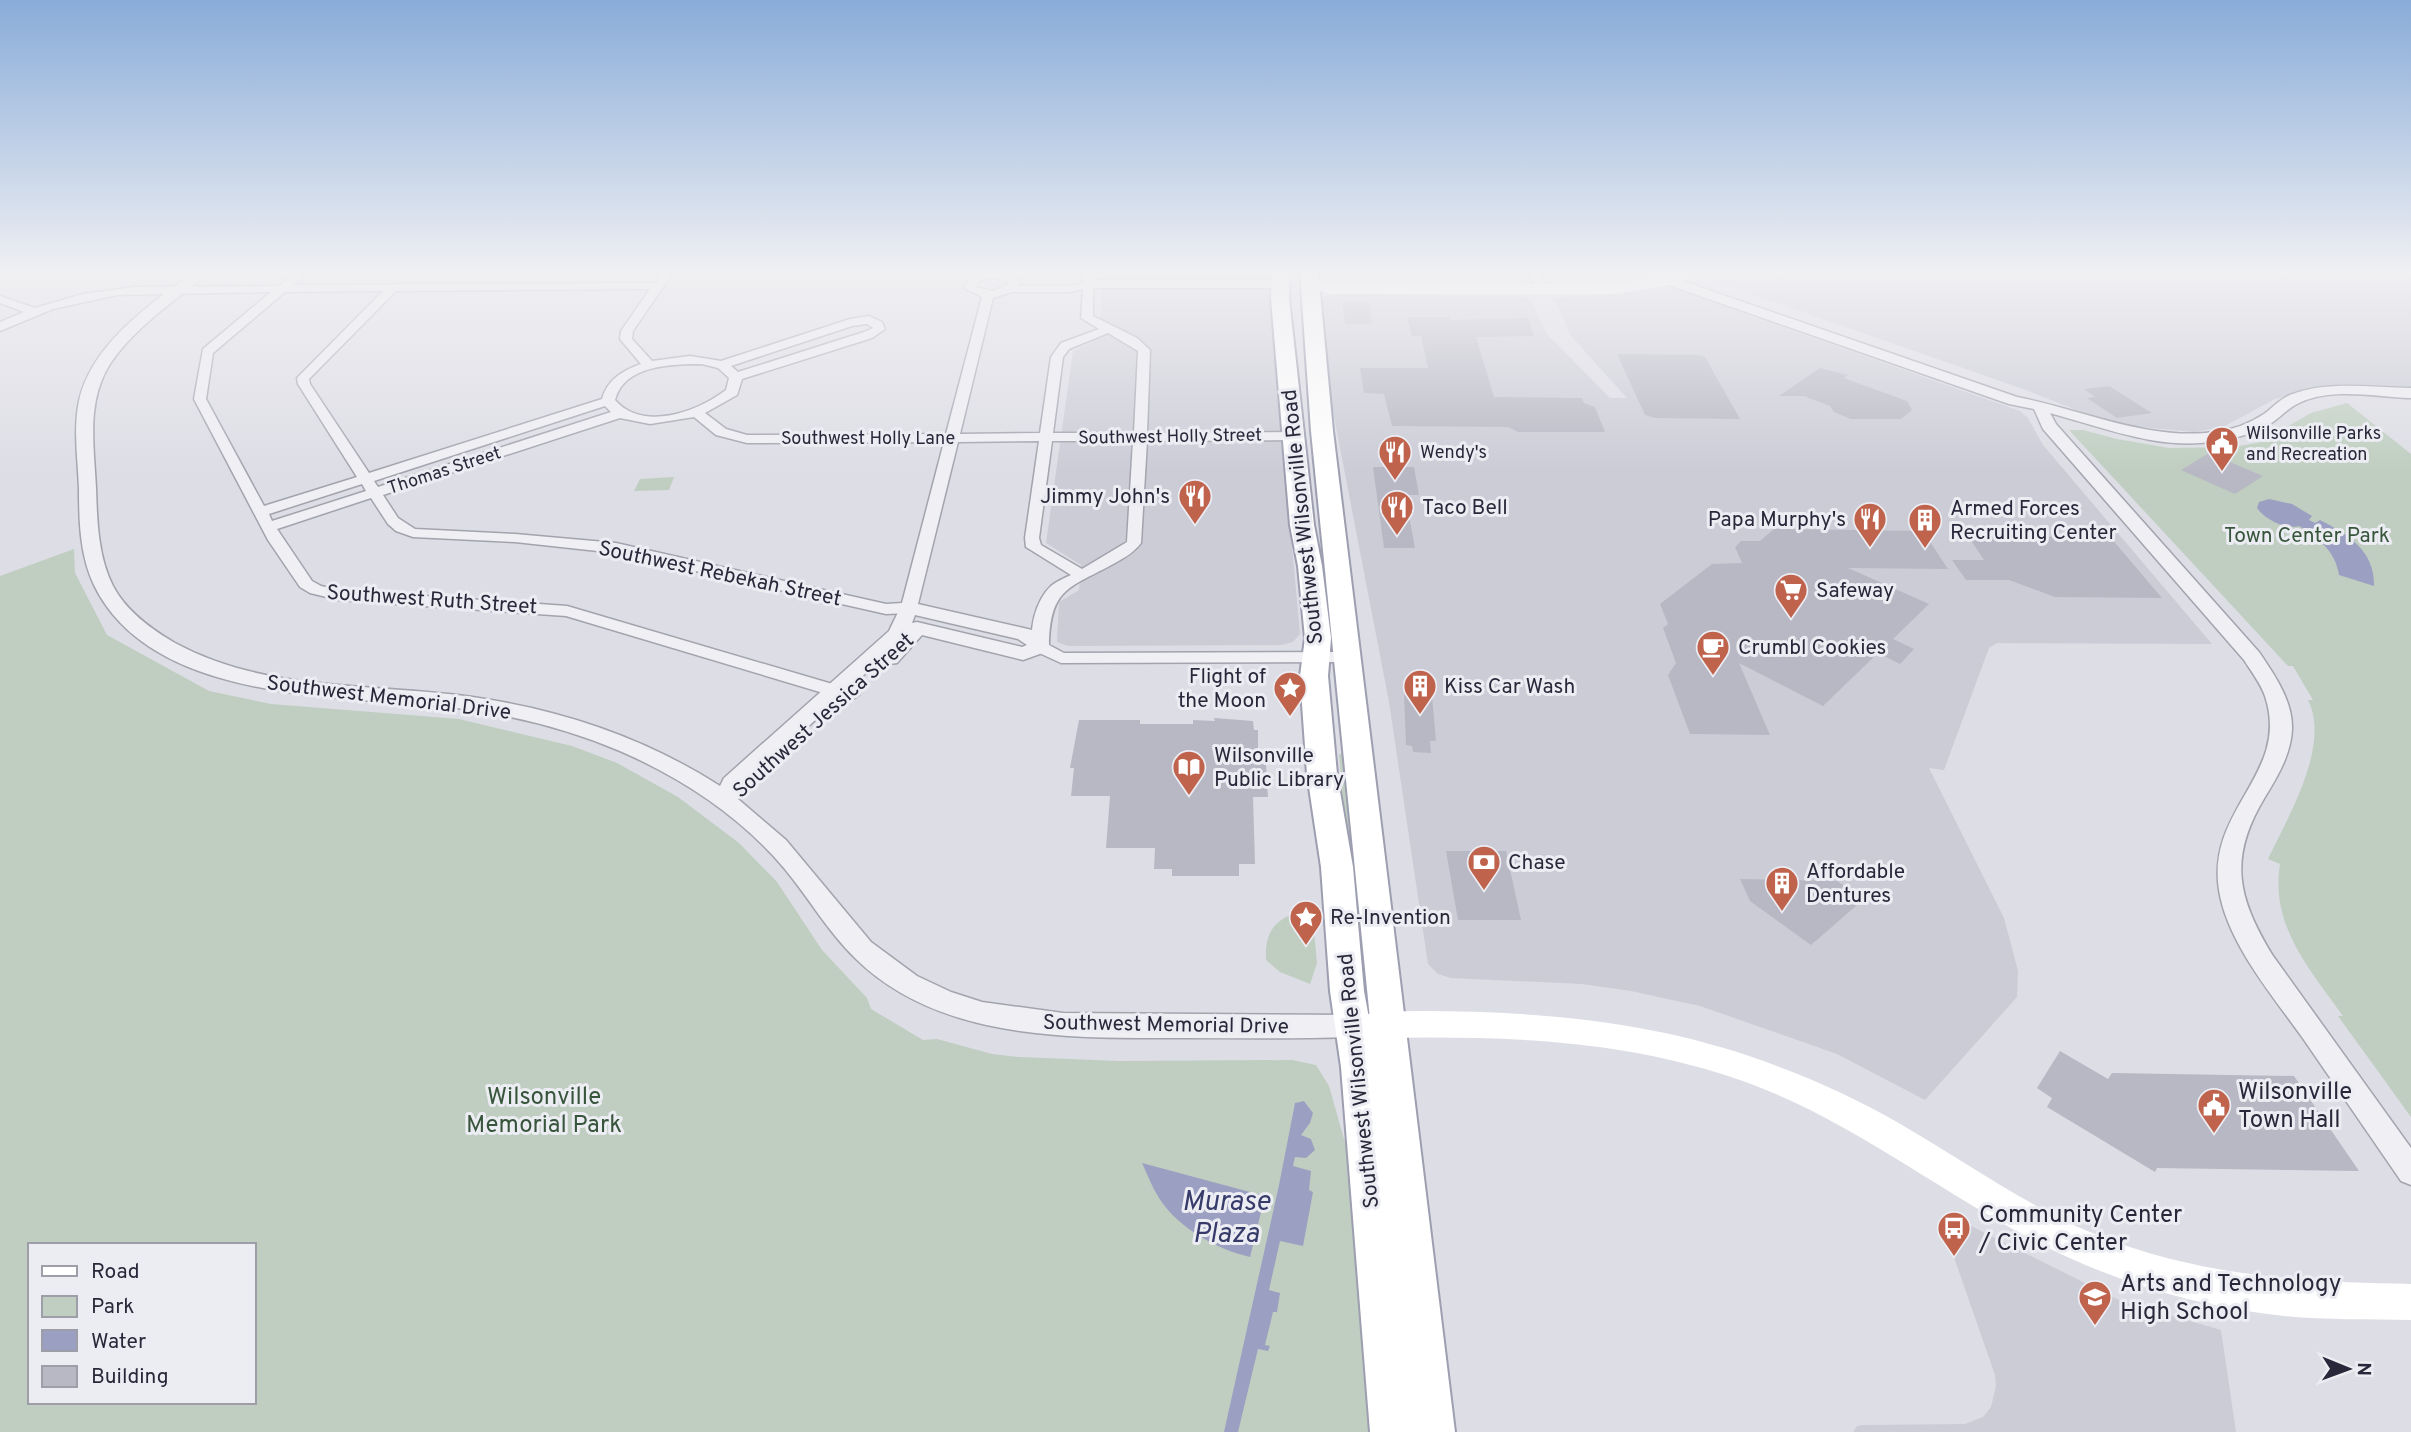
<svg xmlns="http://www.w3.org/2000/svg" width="2411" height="1432" viewBox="0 0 2411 1432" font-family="Overpass,sans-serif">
  <rect width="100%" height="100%" fill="#dddde5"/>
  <path fill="#cbccd6" d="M1107,271H1267L1300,634L1293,642L1281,645L1068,646L1057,642L1059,602L1079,590L1081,565L1046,543L1073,351L1100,338L1101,299Z
    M1326,271H1645L1613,276L1555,278L1338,277L1327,274Z
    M1685,271H2411V390L2300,392L2275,399L2223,427L2194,432L2131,426L2094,417L2026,390Z
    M1667,286L2020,411L2028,418L2043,445L2212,644L1997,643L1989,648L1944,770L1929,768L2004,918L2018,971L2017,997L1925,1100L1837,1054L1700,1006L1631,991L1582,984L1451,978L1438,974L1428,964L1389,702L1330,396L1321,298L1335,293L1524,297L1531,300L1547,334L1610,398H1627L1571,336L1554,298L1625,293Z
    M1969,1225L2121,1301L2221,1330L2236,1432H1853L1857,1426L1863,1425L1965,1424L1983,1417L1991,1407L1996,1386L1995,1375L1949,1243L1957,1230Z"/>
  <path fill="#bfcec0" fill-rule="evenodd" d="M2347,403L2411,454V1117L2338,1016H2343C2310,969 2270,926 2280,864L2268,859C2288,817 2331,745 2308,700H2313L2293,666H2288L2069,430H2083L2117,439L2169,448L2234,447L2261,442L2311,413Z
    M674,477L669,490L634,491L640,479Z
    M74,549L75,573L107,635L209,691L271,704L459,719L572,746L617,763L678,797L739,843L777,882L822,950L867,998L871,1009L923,1040L937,1039L992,1054L1019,1057L1119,1061L1292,1060L1316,1065L1329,1086L1355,1178L1376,1432H0V576ZM30,1245H254V1402H30Z
    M1339,754H1342L1356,794L1360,871L1345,825Z
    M1312,910L1317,963L1310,984L1280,972L1266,960C1264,927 1280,914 1312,910Z"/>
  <path fill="#9ba0c2" d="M2269,499L2292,504L2312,516L2309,520L2315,523L2320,520C2349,535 2375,551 2374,586L2339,575C2335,550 2319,539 2299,526C2286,530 2264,519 2257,508L2259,502Z
    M1304,1101L1313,1113L1310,1123L1301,1135L1311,1139L1315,1150L1306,1158L1295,1157L1293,1166L1311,1171L1309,1190L1313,1192L1303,1246L1280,1241L1269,1290L1280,1293L1277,1312H1273L1265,1345L1270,1346L1268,1351L1258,1349L1238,1432H1224L1279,1185L1295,1103Z
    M1142,1163L1265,1196L1250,1257C1216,1249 1178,1228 1159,1198C1152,1187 1147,1174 1142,1163Z"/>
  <path fill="#b8b8c4" d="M1342,302H1369L1372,324H1345Z
    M1407,317H1449L1450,320L1528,318L1534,336L1476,337L1494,397L1582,398L1584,403L1595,407L1605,432H1518L1508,427L1392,426L1384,394L1364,393L1360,368H1428L1421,336H1412Z
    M1617,354L1698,355L1705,357L1740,419L1655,418L1645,415Z
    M1820,368L1848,375L1844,378L1907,401L1912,410L1901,419H1851L1834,412L1830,406L1804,396H1779Z
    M2109,386L2152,413L2117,418L2087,398L2095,397L2084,389Z
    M2209,453L2263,476L2235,494L2181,470Z
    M1373,467H1414L1419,495H1405L1415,548H1384Z
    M1774,529L1923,531L1948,569L1848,568L1929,604L1893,639L1914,649L1900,664L1878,653L1823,706L1739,663L1770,735L1690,734L1668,675L1676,663L1663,628L1668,624L1660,604L1712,564L1742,563L1735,547L1741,541H1760Z
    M2076,531H2100L2106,538H2111L2162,598L2055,597L2009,580H1966L1952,560H1984L1968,536L2081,537Z
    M1409,692L1432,696L1436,741H1430L1431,753L1413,752L1412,746L1406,745L1404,694L1410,695Z
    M1214,718L1253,721L1254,730H1258V764H1266L1268,797H1253L1255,864H1239V876H1172V869H1154L1155,848H1106L1110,796H1071L1074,768H1070L1079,720H1140V724H1193V720L1215,721Z
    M1446,851H1506L1521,920H1458Z
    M1740,879L1837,881L1864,899L1811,945L1750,901Z
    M2060,1051L2108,1079L2112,1073L2294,1076L2359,1171L2157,1168L2155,1172L2047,1107L2052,1098L2037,1088Z"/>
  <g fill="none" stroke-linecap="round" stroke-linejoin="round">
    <defs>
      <path id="minor" d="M297,271H309L293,285L655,283L664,271H674L633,331L632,339L652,361L690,356L721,361L850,319L869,316L882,322L885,329L872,338L742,379L737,395L705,413L726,429L747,435L946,434L982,297L964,288L969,278C987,271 1001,270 1018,279L1020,286H1070L1093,282V316L1137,338L1150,350L1147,433L1294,432L1301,436L1294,440L1147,441L1141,543C1134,552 1126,557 1115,563C1070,588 1050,587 1049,645L1064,653L1348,652L1356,657L1348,662L1061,663L1035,651C1027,632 1036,600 1051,586C1056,582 1064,578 1071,575L1026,547L1025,538L1039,441L958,442L917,608L909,613L886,614L616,553L515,542L413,537L396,531L388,524L371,498L277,529L312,581L321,586L339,590L567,606L856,691L859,695L850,701L566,616L339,600L310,593L300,587L268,540L194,399L203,349L271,292L117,295L53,309L0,331V322L24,312L0,303V296L35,308L83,294L135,287L279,286ZM988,278L1002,279L1009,284L993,291L976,287L978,282ZM650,289L621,331L620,339L641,364C622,371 608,379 602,399L369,473L310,384L309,379L396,291ZM1083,289L1081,318L1099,329L1061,343L1051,357L1040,433L960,434L993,298L1012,292H1070ZM383,291L297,378L298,384L357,477L264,506L206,399L213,353L285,292ZM867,324L873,328L864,332L738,372L731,366L852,326ZM1108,333L1138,351L1134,433H1053L1063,357L1069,349ZM702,364L718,368L729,378L726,390C697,412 643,432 615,400C624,365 671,364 702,364ZM605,406L611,412L378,487L374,481ZM694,417L716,435L747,443L944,442L902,603L886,604L616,543L515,534L415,529L398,518L383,495L620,418L650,424ZM1052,441H1133L1127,542L1082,569L1041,545L1039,538ZM362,484L366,491L272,521L269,514Z
        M1528,271H1538L1547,290L1545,292H1537Z"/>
      <path id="tertiary" d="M195,271H210C201,281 188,289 177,298C153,317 127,338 110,364C86,402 94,446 96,488C97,520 98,557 113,586C126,611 151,629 175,643C269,694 376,682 479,698C565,711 647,739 720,786L724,778L889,631L902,604L909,602L1032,630L1051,647L1048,651L1023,660L922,635L897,663L890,664L881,659L742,788L738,799L786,840L871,942L917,976L951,992L982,1002L1063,1013L1353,1015L1362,1018L1366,1026L1362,1034L1353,1037C1297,1039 1240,1038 1184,1038C1074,1038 941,1042 856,959C828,932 809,898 784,868C740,816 682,778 620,751C568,729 512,715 457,708C346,695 152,705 94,585C80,556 79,521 79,489C78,461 73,429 79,401C92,343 151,304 195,271ZM915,615L1018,639L1027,645L1022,647L917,622L912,623Z
        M1085,271H1097L1096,280H1281L1288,284L1281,288H1089L1082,284Z
        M1643,271H1654L2017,397C2081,409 2148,441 2214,432C2232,430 2249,424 2264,414C2272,408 2280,399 2290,395C2328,380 2371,388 2411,388V398C2376,397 2332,387 2299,403C2289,407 2282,416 2273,422C2257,433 2237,438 2218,441C2160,451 2105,428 2050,413L2056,424L2259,652C2274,674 2293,701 2292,729C2291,754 2278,776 2265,797C2228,858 2237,897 2273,956L2411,1148V1185L2401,1181C2368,1133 2335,1085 2302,1037C2272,995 2227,942 2219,890C2206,808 2291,774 2265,696C2261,684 2251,671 2244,660L2043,429L2034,409L2009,404L1643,276Z"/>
      <path id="primary" d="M1272,271H1290L1289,298L1314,525L1322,566L1331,638L1328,676L1337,774L1353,867L1364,991L1371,1029L1311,431L1300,271H1318L1333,431L1455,1432H1370L1341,1067L1330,991L1321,867L1307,774L1300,676L1305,638L1298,566L1290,525L1271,298Z"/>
    </defs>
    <use href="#minor" stroke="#a3a3ae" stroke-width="3"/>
    <use href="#tertiary" stroke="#a3a3ae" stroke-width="3"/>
    <use href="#primary" stroke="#9d9eb0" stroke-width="4"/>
    <use href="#minor" fill="#efeff4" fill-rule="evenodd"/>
    <use href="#tertiary" fill="#efeff4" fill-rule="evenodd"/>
    <path fill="#fff" fill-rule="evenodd" d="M1684,271H1707L1704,274L1669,285L1611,294H1330L1305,287L1303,284L1311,279L1330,284H1611Z
      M1419,1011C1544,1011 1665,1022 1782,1068C1822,1083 1860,1101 1897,1122C1952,1154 2004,1190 2061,1219C2174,1274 2287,1282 2411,1284V1320C2369,1319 2326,1320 2284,1316C2197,1307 2110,1281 2033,1240C1930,1186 1840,1112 1728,1076C1613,1038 1494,1036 1374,1038L1363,1034L1359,1025L1363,1016L1374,1012Z"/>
    <use href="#primary" fill="#fff" fill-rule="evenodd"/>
  </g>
  <linearGradient id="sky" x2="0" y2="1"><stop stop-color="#89acd9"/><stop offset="0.58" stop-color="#f0f0f3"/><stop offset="1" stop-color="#f0f0f3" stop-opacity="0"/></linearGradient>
  <rect width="2411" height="471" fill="url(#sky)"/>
  <defs>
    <symbol id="civic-pin" viewBox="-11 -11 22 30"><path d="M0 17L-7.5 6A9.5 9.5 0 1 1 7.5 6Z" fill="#c0634c" stroke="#ececf3"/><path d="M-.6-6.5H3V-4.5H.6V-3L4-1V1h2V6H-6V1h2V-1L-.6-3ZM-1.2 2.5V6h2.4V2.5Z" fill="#fff"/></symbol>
    <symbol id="restaurant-pin" viewBox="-11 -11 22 30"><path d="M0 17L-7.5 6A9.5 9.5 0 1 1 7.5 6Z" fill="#c0634c" stroke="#ececf3"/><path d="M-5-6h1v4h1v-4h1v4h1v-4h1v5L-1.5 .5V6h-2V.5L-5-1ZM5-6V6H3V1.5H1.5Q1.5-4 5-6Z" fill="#fff"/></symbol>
    <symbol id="building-pin" viewBox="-11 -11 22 30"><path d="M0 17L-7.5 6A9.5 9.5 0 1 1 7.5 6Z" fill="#c0634c" stroke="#ececf3"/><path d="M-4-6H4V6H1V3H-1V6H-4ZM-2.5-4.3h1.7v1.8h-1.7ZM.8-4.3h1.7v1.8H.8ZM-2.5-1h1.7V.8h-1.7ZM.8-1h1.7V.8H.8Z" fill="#fff"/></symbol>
    <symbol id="supermarket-pin" viewBox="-11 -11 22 30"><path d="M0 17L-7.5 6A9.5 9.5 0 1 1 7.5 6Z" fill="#c0634c" stroke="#ececf3"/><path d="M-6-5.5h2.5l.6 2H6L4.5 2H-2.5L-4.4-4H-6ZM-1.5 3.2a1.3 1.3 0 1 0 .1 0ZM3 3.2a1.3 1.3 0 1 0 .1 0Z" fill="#fff"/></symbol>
    <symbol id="cafe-pin" viewBox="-11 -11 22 30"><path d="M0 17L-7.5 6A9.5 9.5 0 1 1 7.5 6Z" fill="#c0634c" stroke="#ececf3"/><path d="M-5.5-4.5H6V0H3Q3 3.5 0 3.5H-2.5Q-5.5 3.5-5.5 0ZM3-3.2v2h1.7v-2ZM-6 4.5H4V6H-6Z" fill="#fff"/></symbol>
    <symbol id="sight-pin" viewBox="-11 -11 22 30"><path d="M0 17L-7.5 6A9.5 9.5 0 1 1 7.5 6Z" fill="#c0634c" stroke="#ececf3"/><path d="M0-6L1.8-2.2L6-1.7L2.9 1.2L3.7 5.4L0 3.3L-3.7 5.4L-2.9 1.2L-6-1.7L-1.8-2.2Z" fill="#fff"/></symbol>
    <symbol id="library-pin" viewBox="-11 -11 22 30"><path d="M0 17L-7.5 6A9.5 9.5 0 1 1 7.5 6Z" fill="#c0634c" stroke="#ececf3"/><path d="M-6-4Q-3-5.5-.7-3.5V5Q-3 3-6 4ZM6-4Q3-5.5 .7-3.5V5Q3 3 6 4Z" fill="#fff"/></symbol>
    <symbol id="bank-pin" viewBox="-11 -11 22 30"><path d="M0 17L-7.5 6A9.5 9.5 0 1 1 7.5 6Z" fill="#c0634c" stroke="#ececf3"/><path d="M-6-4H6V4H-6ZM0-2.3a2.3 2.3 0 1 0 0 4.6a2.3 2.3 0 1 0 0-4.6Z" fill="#fff"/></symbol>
    <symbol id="bus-pin" viewBox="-11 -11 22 30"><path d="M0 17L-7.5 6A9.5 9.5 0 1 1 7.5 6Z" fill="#c0634c" stroke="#ececf3"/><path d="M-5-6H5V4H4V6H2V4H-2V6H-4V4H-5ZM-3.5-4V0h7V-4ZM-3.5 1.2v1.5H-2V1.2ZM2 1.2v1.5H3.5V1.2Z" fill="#fff"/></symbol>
    <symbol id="school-pin" viewBox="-11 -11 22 30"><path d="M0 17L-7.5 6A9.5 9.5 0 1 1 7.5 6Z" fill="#c0634c" stroke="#ececf3"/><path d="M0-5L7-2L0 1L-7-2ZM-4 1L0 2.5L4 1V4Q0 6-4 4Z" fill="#fff"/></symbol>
  </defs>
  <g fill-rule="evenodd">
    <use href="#civic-pin" x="2203" y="424" width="38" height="52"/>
    <use href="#restaurant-pin" x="1376" y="433" width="38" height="52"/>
    <use href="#restaurant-pin" x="1176" y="477" width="38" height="52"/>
    <use href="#restaurant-pin" x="1378" y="488" width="38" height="52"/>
    <use href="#restaurant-pin" x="1851" y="500" width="38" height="52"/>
    <use href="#building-pin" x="1906" y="501" width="38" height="52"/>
    <use href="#supermarket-pin" x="1772" y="571" width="38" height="52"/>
    <use href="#cafe-pin" x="1694" y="628" width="38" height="52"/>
    <use href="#building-pin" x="1401" y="667" width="38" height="52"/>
    <use href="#sight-pin" x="1271" y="669" width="38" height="52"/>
    <use href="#library-pin" x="1170" y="748" width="38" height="52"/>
    <use href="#bank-pin" x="1465" y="843" width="38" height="52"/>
    <use href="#building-pin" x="1763" y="864" width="38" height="52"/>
    <use href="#sight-pin" x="1287" y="898" width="38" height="52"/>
    <use href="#civic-pin" x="2195" y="1086" width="38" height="52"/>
    <use href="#bus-pin" x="1935" y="1209" width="38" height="52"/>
    <use href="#school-pin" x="2076" y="1278" width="38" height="52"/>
  </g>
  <g text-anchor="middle" stroke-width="6" stroke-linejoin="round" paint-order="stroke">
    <g font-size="18" fill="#28283a" stroke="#ececf3" text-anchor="start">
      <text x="2246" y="439">Wilsonville Parks<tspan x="2246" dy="21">and Recreation</tspan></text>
      <text x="1420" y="458">Wendy's</text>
    </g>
    <g font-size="18" fill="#28283a" stroke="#ececf3">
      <text transform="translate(1170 436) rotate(-1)" y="6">Southwest Holly Street</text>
      <text x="868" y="444">Southwest Holly Lane</text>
      <text transform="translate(444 470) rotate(-18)" y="6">Thomas Street</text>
    </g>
    <g font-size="21" fill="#28283a" stroke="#ececf3" text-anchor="start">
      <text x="1170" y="503" text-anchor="end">Jimmy John's</text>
      <text x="1422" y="514">Taco Bell</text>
      <text x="1950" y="515">Armed Forces<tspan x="1950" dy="24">Recruiting Center</tspan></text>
      <text x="1846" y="526" text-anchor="end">Papa Murphy's</text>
      <text x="1816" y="597">Safeway</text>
      <text x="1738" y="654">Crumbl Cookies</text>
      <text x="1266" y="683" text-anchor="end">Flight of<tspan x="1266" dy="24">the Moon</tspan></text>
      <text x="1444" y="693">Kiss Car Wash</text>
      <text x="1214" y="762">Wilsonville<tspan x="1214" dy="24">Public Library</tspan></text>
      <text x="1508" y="869">Chase</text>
      <text x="1806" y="878">Affordable<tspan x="1806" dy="24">Dentures</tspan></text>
      <text x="1330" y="924">Re-Invention</text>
    </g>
    <g font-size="21" fill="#28283a" stroke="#ececf3">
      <text transform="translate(1302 517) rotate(-96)" y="7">Southwest Wilsonville Road</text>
      <text transform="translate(720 573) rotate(12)" y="7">Southwest Rebekah Street</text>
      <text transform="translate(432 599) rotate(4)" y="7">Southwest Ruth Street</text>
      <text transform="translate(389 697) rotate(7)" y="7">Southwest Memorial Drive</text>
      <text transform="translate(823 715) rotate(-42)" y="7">Southwest Jessica Street</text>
      <text transform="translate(1166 1024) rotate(1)" y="7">Southwest Memorial Drive</text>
      <text transform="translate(1358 1081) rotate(-96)" y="7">Southwest Wilsonville Road</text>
    </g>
    <g font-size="21" fill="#37553b" stroke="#ececf3">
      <text x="2307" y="542">Town Center Park</text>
    </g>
    <g font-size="24" fill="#28283a" stroke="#ececf3" text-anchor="start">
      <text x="2238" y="1099">Wilsonville<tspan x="2238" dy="28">Town Hall</tspan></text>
      <text x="1979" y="1222">Community Center<tspan x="1979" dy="28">/ Civic Center</tspan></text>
      <text x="2120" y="1291">Arts and Technology<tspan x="2120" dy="28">High School</tspan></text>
    </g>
    <g font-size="24" fill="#37553b" stroke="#ececf3">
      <text x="544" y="1104">Wilsonville<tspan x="544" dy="28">Memorial Park</tspan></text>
    </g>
    <g font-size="28" font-style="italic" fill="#363b6a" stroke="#ececf3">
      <text x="1226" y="1210">Murase<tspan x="1226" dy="32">Plaza</tspan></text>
    </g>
  </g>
  <rect x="28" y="1243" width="228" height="161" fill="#ececf3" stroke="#9e9ea9" stroke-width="2"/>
  <rect x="42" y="1266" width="35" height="10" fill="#ffffff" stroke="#9e9ea9" stroke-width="2"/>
  <text x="91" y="1278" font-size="21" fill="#28283a">Road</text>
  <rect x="42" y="1296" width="35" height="21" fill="#bfcec0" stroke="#9e9ea9" stroke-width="2"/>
  <text x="91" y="1313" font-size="21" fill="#28283a">Park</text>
  <rect x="42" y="1330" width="35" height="21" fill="#9ba0c2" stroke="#9e9ea9" stroke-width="2"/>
  <text x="91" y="1348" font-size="21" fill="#28283a">Water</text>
  <rect x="42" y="1366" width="35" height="21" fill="#b8b8c4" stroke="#9e9ea9" stroke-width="2"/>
  <text x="91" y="1383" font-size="21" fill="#28283a">Building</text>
  <g transform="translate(2348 1369) rotate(91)" stroke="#ececf3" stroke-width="5" paint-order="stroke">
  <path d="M0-5L12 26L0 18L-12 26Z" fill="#28283a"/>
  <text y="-10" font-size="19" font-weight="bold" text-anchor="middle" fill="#28283a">N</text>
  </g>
</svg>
